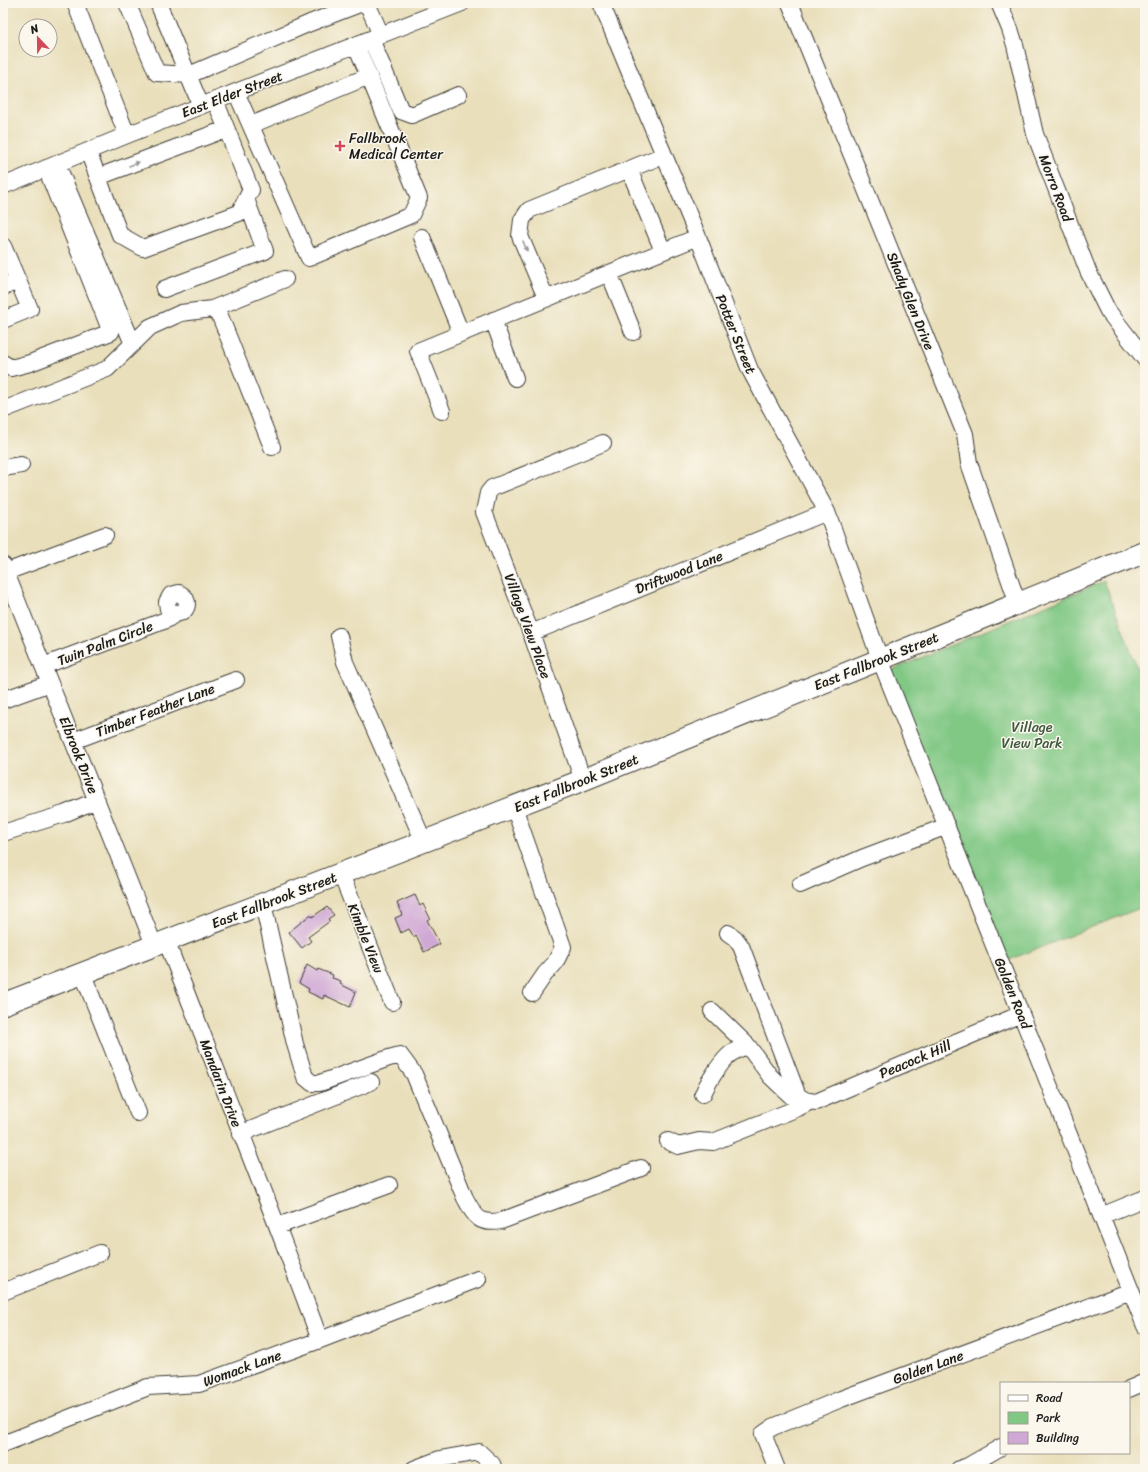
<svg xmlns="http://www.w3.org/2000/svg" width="1148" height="1472" viewBox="0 0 1148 1472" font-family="Sriracha,sans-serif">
  <rect width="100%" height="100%" fill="#fbf7ec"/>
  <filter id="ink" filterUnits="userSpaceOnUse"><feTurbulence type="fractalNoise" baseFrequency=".025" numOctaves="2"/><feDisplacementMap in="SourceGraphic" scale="8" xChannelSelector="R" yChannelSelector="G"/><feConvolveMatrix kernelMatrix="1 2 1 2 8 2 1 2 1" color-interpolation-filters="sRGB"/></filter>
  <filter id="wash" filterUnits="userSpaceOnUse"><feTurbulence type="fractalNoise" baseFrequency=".012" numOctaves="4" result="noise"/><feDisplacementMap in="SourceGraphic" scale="16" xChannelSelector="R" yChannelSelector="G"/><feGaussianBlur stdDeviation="0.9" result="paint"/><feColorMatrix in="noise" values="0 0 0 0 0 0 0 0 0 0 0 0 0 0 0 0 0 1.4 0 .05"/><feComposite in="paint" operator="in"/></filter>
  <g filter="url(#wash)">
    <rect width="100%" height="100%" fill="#e9dfbb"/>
    <path fill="#80c884" stroke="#4e7250" d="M1104,581L1145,688V906L1001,963L887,672Z"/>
    <g id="blocks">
      <path fill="#d0a8d6" d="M415,895L420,906L423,904L430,918L427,920L440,944L424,952L416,935L414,937L409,929L401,933L395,918L402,915L397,903Z
        M327,907L334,915L328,919L330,921L308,937L311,941L302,948L289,932L310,915L312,917Z
        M307,965L317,971L318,969L333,975L332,978L341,981L340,984L356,992L350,1007L324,995L323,999L308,992L309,989L299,983Z"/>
    </g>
  </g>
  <g filter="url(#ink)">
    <use href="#blocks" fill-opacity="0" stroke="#3b3934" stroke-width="1"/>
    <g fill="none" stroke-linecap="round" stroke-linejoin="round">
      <defs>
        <path id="minor" d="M75,3L127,135
          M127,3L157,73L189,75L310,23L362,3
          M158,3L201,106
          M367,3L381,35
          M601,3L698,237L750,370L827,512L880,659L1145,1326
          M790,3L965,434L969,463L1018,604
          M999,3L1010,29L1015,45L1035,134L1088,271L1108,311L1145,359
          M371,39L401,111L412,115L458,95
          M236,92L309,258L411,215L419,198L356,45
          M251,125L369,76
          M88,151L120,235L143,248L239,213L251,190L215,100
          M57,164L133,344
          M629,169L663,251
          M98,177L226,129
          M3,186L127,135L462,3
          M422,237L461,333
          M3,246L18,281L3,287
          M609,273L633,332
          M164,289L265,251L246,199
          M546,298L520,236L522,220L529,210L664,155
          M212,309L285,279
          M3,320L30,309L18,281
          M493,320L515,378
          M3,363L11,368L30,363L111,332L46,168
          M3,410L107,369L150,327L181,313L212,309L220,316L272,447
          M442,411L418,351L698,237
          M3,468L21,465
          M3,565L154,945
          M6,572L105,535
          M531,633L827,512
          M339,636L345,662L424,842
          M43,666L166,620L175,614L183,612C190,605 187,597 179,593L171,595L167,602L168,609L175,614
          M3,700L50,683
          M73,741L236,680
          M583,780L531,633L484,512L488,493L492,488L603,443
          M514,807L563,947L555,963L545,974L532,993
          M3,833L64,814L97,800
          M341,874L392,1002
          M800,885L862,858L947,826
          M263,904L295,1044L305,1077L312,1083H320L389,1058L400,1055L414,1074L465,1198C475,1216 478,1225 501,1221L641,1168
          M728,933L735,938L741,946L798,1096L805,1100L816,1102L1021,1014
          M166,940C217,1073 271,1206 320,1340
          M82,972L138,1113
          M712,1011L748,1046
          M703,1094C708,1082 719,1065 728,1056C733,1051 741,1048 748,1046L770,1076L791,1096L801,1099
          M240,1134L371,1082
          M668,1141L678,1146L699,1141L713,1142L798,1108L809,1102
          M1101,1216L1145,1198
          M278,1226L389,1185
          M3,1292L100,1253
          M1129,1389L1145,1382
          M3,1444L148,1387L199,1384L320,1340L478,1279
          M414,1469L440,1459L479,1452L492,1464L494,1469
          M777,1469L763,1434L773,1427L841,1399L1131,1291
          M959,1469L968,1466L1001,1447"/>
        <path id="major" d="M3,1004L583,780L1145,552"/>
      </defs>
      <use href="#minor" stroke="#3b3934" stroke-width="18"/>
      <use href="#major" stroke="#3b3934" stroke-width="23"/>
      <use href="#minor" stroke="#fff" stroke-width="16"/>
      <use href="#major" stroke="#fff" stroke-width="21"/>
    </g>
    <defs><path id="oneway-solid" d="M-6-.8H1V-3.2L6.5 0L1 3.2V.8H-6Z"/></defs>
    <g fill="#999">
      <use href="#oneway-solid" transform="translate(134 164) rotate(-21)"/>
      <use href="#oneway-solid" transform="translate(525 246) rotate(68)"/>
    </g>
  </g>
  <path fill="#d1495b" stroke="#fbf7ec" stroke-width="1.5" d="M338 140h4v4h4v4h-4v4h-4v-4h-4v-4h4z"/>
  <g text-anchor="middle" stroke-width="3" stroke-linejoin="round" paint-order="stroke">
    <g font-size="14" fill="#1c1c1c" stroke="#fbf7ec">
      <text transform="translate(232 94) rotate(-21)" y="5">East Elder Street</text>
      <text transform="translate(1056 188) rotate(69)" y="5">Morro Road</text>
      <text transform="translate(911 301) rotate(68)" y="5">Shady Glen Drive</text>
      <text transform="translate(736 334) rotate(68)" y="5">Potter Street</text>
      <text transform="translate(679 572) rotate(-22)" y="5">Driftwood Lane</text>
      <text transform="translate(528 626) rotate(70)" y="5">Village View Place</text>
      <text transform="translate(105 643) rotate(-21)" y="5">Twin Palm Circle</text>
      <text transform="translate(876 661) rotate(-22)" y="5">East Fallbrook Street</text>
      <text transform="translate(155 710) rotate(-21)" y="5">Timber Feather Lane</text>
      <text transform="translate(79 755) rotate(68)" y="5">Elbrook Drive</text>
      <text transform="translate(576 783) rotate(-22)" y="5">East Fallbrook Street</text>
      <text transform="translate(274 900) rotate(-21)" y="5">East Fallbrook Street</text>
      <text transform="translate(366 938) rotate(68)" y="5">Kimble View</text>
      <text transform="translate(1013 993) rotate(68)" y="5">Golden Road</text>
      <text transform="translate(915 1059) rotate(-23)" y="5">Peacock Hill</text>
      <text transform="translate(221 1083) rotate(69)" y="5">Mandarin Drive</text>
      <text transform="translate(928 1367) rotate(-20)" y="5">Golden Lane</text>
      <text transform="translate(242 1368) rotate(-20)" y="5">Womack Lane</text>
    </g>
    <g font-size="14" fill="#1c1c1c" stroke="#fbf7ec" text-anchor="start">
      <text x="349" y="143">Fallbrook<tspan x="349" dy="16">Medical Center</tspan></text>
    </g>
    <g font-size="14" fill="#3f5840" stroke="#fbf7ec">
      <text x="1032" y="732">Village<tspan x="1032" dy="16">View Park</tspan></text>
    </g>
  </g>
  <rect width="1148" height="1472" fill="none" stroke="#fbf7ec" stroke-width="16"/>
  <rect x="1000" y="1382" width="130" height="72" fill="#fbf7ec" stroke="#a29f99"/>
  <rect x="1008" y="1395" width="20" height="6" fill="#ffffff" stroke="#a29f99"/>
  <text x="1036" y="1402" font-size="12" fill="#1c1c1c">Road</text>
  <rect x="1008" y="1412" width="20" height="12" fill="#80c884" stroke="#a29f99"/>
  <text x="1036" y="1422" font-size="12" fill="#1c1c1c">Park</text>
  <rect x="1008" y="1432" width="20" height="12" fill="#d0a8d6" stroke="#a29f99"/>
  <text x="1036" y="1442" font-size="12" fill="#1c1c1c">Building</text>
  <g transform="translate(38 38) rotate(338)"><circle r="19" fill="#fbf7ec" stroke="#a29f99"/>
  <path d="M0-3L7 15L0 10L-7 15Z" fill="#d1495b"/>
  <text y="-6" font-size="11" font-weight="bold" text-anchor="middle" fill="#1c1c1c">N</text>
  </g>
</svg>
